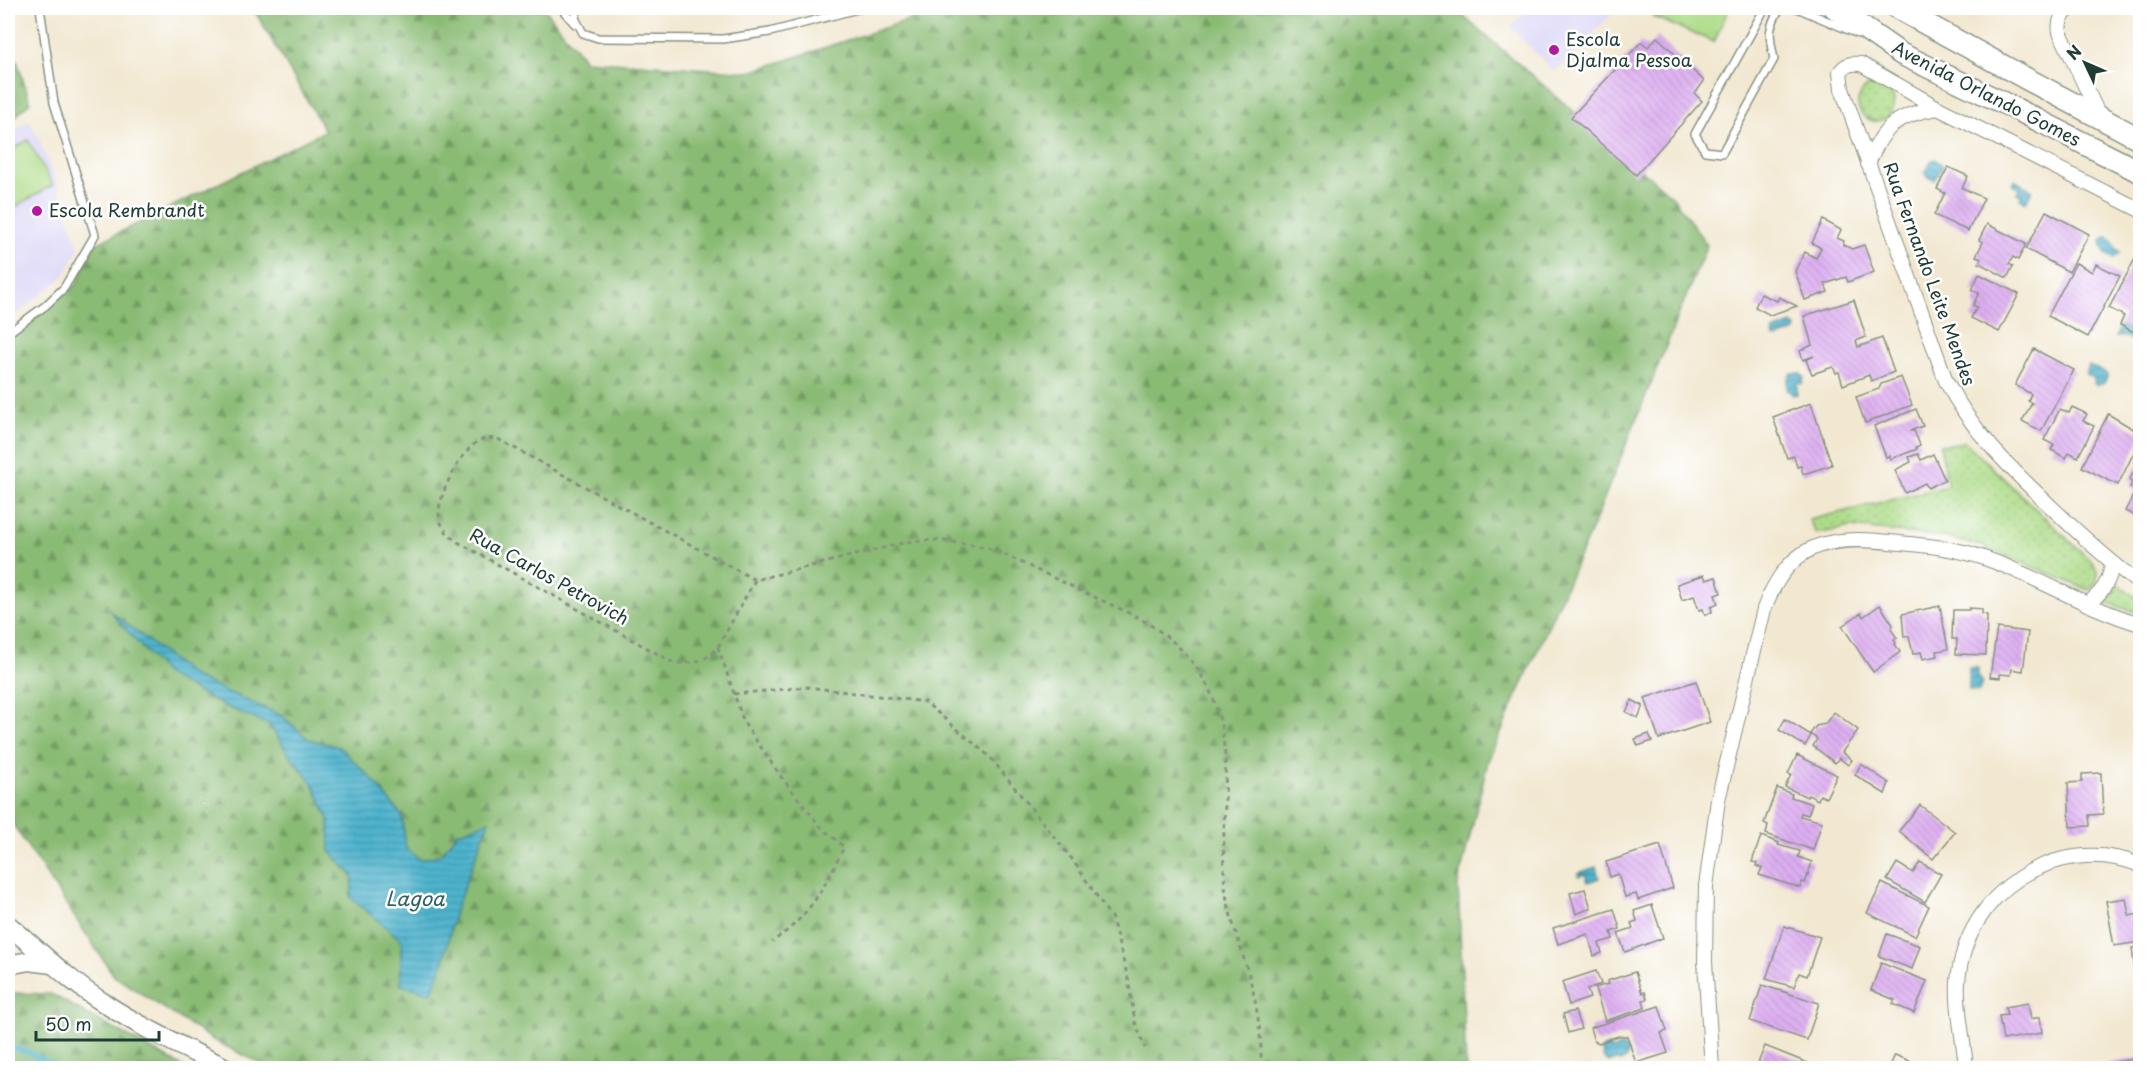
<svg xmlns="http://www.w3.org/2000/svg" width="2148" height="1076" font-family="'Playpen Sans',sans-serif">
	<defs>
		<pattern id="forest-firs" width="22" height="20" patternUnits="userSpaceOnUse" patternTransform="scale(1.5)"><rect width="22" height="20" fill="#8abb74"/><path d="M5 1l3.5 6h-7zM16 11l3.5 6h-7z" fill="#709960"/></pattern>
		<pattern id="park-dots" width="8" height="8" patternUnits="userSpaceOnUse" patternTransform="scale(1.5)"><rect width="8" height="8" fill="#addb87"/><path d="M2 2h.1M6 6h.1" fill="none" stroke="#94bd75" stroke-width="1.8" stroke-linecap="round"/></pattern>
		<pattern id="water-rules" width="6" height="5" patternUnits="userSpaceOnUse" patternTransform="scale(1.5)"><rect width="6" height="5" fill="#50b4ce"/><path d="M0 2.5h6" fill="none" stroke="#4294a8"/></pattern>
		<pattern id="building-back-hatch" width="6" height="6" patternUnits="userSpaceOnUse" patternTransform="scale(1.5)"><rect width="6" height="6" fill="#ddaff1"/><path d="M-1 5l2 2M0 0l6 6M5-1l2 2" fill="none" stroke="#bd97cf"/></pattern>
	</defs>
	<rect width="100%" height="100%" fill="#fff"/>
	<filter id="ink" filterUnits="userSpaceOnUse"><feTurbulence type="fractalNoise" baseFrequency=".0167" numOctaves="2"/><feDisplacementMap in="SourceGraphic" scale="12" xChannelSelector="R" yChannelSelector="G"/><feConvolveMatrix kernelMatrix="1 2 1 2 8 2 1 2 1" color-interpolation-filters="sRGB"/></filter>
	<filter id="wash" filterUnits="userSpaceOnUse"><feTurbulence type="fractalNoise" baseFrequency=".008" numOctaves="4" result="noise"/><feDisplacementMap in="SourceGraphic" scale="24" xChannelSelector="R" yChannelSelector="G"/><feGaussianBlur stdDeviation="1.35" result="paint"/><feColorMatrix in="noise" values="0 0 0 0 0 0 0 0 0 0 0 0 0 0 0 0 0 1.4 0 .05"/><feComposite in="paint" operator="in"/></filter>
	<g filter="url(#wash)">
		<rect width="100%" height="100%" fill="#f2e8d1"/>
		<!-- built -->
		<g fill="#dbd6f7">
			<polygon points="1530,8 1618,8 1555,72 1510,27"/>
			<polygon points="30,120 54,175 79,248 63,277 8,321 8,136"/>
		</g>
		<!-- green -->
		<g fill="#addb87" stroke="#668c5e" stroke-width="1.5">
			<polygon points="1658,8 1721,8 1728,11 1714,42 1653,17"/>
			<polygon points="28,140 53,185 8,211 8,152"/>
		</g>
		<!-- forest -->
		<g fill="url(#forest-firs)" stroke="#547c54" stroke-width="1.5" fill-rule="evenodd">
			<path d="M253,8H544L585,60L750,72L945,8H1434L1457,11L1673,197L1707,245L1593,526L1488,761L1458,884L1466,1068H270L213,1040L114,976L8,817V337L76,285L94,245L325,131ZM112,613L194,677L282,716L308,739L339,747L376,783L402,816L406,850L421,860L441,854L457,833L455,911L443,964L401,985V940L351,898L353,876L330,851L329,819L313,784L289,754L270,725L225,706L166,675Z"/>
			<polygon points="8,51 17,61 30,102 17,115 8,130"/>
			<polygon points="14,993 51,994 185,1068 8,1068 8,996"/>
		</g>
		<!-- park -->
		<g fill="url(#park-dots)" stroke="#668c5e" stroke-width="1.5">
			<circle cx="1876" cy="103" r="18"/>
			<polygon points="1965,442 2092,562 2097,571 2097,581 2089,590 1984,547 1944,537 1851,527 1816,534 1809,520 1948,486 1940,445"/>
			<polygon points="2117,583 2140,600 2140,614 2105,602 2113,594"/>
		</g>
		<!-- water -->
		<g fill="url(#water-rules)" stroke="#387881" stroke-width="1.5">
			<polygon points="1935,159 1943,166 1935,180 1928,177 1925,172 1931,161"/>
			<polygon points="2014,180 2032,190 2026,202 2020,199 2022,196 2017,193 2020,188 2012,184"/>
			<path d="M2107,237L2111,239L2116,249L2120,253L2114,258C2106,256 2102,248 2101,240Z"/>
			<polygon points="1791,324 1796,327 1795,331 1778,338 1773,337 1773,331"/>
			<polygon points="2120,326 2140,336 2136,342 2125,337 2116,337"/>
			<polygon points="2089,365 2108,375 2104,383 2096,385 2094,383 2094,378 2086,374"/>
			<polygon points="1791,373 1799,373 1804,377 1802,384 1797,383 1797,394 1793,395 1787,389 1788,378"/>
			<polygon points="109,610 194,677 282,716 308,739 339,747 376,783 402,816 406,849 421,860 441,854 457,833 489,821 455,911 443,964 431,993 401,985 401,940 351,898 353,876 330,851 329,819 313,784 289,754 270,725 225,706 166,675"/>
			<polygon points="1969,668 1978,668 1978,675 1982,682 1979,691 1969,690"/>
			<polygon points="1596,867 1599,878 1588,882 1585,874 1579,876 1578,873"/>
			<polygon points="1609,1046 1611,1050 1622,1047 1626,1049 1628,1054 1626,1059 1620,1062 1616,1060 1610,1062 1604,1059 1601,1049"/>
		</g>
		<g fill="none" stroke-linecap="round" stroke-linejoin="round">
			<!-- stream -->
			<polyline stroke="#50b4ce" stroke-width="5" points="8,1047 28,1052 61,1068"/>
		</g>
		<g id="blocks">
			<!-- building -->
			<g fill="url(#building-back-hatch)">
				<polygon points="1657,37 1704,81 1695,94 1702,101 1636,175 1571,117 1641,42 1648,47"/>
				<polygon points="1948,167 1968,176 1962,188 1984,198 1968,231 1934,215 1945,193 1937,189"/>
				<polygon points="2046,211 2089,234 2069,272 2026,249"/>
				<polygon points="1823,220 1841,230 1837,238 1844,241 1843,245 1852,249 1864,245 1874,272 1848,282 1846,277 1825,284 1828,292 1805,300 1795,271 1805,252 1816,258 1821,248 1812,243"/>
				<polygon points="1987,224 2026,244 2018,260 2013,257 2009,264 2013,266 2007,278 1979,263 1981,258 1976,256 1983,242 1979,240"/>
				<polygon points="2136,257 2140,259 2140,330 2138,329 2136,333 2120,325 2124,316 2109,308"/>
				<polygon points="2076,263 2092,272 2096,264 2120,276 2088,337 2048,316"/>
				<polygon points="1979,274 2019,294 1999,332 1971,318 1977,307 1973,305 1979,293 1972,290"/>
				<polygon points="1761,294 1777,301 1779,297 1797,306 1770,315 1755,307"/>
				<polygon points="1854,300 1866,337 1856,341 1858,347 1882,338 1894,372 1871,381 1869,375 1843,385 1839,372 1836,373 1833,367 1812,374 1806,360 1814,356 1803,360 1800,351 1812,345 1804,316"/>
				<polygon points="2034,349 2074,370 2041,431 2022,421 2032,403 2028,401 2031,394 2015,385"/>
				<polygon points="1901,377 1912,405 1865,423 1856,397 1879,389 1881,384"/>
				<polygon points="1811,403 1832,465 1803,474 1801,466 1797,467 1794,456 1787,458 1773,417"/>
				<polygon points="2072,407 2087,414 2083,421 2094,426 2078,457 2069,452 2066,458 2051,450 2054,445 2044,440 2060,409 2069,413"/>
				<polygon points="1916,409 1923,426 1910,431 1914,431 1920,445 1916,447 1917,449 1891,459 1890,456 1886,457 1874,426"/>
				<polygon points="2108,414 2140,433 2140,440 2118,485 2082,467"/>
				<polygon points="1918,454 1921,460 1933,454 1945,480 1928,488 1925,483 1905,493 1895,470 1911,462 1909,457"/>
				<polygon points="2137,466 2140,468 2140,519 2125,511 2136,490 2130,487 2132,482 2129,480"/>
				<polygon points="1704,575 1706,580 1716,577 1721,593 1715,595 1718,604 1711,607 1712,612 1705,615 1703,609 1699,610 1694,596 1682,600 1677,584"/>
				<polygon points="1880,605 1893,625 1891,629 1897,638 1894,640 1896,643 1895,644 1900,652 1873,672 1842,626 1861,613 1863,617"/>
				<polygon points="1940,606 1948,649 1937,651 1938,656 1923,659 1921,652 1913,654 1909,636 1904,637 1902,614"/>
				<polygon points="1969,608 1982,609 1982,614 1987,615 1986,655 1956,654 1957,639 1952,639 1953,610 1969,610"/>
				<polygon points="1997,628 2028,632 2023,671 2012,669 2011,675 2000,674 2000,678 1990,677"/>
				<polygon points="1696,681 1710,722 1659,739 1645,698"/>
				<polygon points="1632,700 1643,706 1638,718 1626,712"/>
				<polygon points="1834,712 1858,730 1842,752 1852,760 1848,765 1839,758 1835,763 1813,746 1817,739 1810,734 1816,726 1825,724"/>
				<polygon points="1785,719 1811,735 1805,746 1779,730"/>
				<polygon points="1649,734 1652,741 1638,746 1635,739"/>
				<polygon points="1797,755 1837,775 1826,798 1820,795 1818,800 1808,795 1807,797 1785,787 1791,775 1788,774"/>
				<polygon points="1861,764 1889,783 1885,794 1855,775"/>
				<polygon points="2101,773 2103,814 2089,815 2090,826 2070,827 2068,783 2082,782 2082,774"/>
				<polygon points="1777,788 1792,794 1791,797 1812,804 1808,815 1801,813 1800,816 1822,822 1813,850 1766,834 1768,825 1764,823"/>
				<polygon points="1920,805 1955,832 1933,859 1899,831"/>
				<polygon points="1761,836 1779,843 1778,845 1800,851 1798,857 1812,862 1805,883 1802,882 1800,888 1759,875 1762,868 1756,866 1757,863 1752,862"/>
				<polygon points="1660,845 1673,888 1638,900 1636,894 1625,897 1618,874 1610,877 1606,862"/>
				<polygon points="1920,862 1941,874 1925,902 1887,880 1897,863 1913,873"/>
				<polygon points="1882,883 1929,906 1915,936 1867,913"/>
				<polygon points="1585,889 1591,908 1576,914 1570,893"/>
				<polygon points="2126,898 2129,916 2140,914 2140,942 2114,946 2106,901"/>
				<polygon points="1652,905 1663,938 1625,952 1618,933 1633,928 1631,923 1637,921 1634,911"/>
				<polygon points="1614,909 1620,929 1611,932 1613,939 1599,943 1602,953 1594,956 1588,934 1558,944 1553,928"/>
				<polygon points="1784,926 1820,937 1807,976 1799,973 1794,987 1766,979"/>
				<polygon points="1887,934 1920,946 1912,969 1879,956"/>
				<polygon points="2140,947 2140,980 2136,980 2132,948"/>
				<polygon points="1881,963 1927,981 1914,1013 1893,1004 1895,1000 1871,990"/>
				<polygon points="1596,971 1601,984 1587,989 1590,998 1569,1005 1562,982"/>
				<polygon points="1635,972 1642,993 1645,992 1647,999 1643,1000 1645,1008 1605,1021 1595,988 1608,984 1607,981"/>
				<polygon points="1762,985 1819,1003 1807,1040 1750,1021"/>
				<polygon points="2028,1003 2031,1019 2040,1017 2042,1033 2003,1040 1999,1016 2007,1015 2005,1007"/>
				<polygon points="1659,1006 1667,1031 1661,1033 1668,1053 1636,1063 1627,1036 1618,1036 1599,1043 1594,1041 1590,1028"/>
				<polygon points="1575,1011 1581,1029 1568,1033 1563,1014"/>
				<polygon points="1765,1046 1810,1064 1808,1068 1756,1068"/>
				<polygon points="1895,1055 1927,1068 1889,1068"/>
				<polygon points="2140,1058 2140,1068 2108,1068 2108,1063"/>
			</g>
		</g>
	</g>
	<g filter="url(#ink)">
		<use href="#blocks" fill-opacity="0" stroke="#889282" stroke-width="1.5"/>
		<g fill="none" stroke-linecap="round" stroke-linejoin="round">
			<defs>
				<g id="lane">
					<polyline points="561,8 575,24"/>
					<polyline points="578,8 575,18 583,33 598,38 723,39 770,32 861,8"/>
					<path d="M1765,8L1695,134L1705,151L1722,153L1774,59C1769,36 1767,29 1780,8"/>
					<polyline points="1797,8 1858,34"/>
					<polyline points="8,333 45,306 64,288 95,235 54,103 40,8"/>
				</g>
				<g id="street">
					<path d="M2071,8C2062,14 2058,21 2060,32L2100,118"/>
					<path d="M1868,164C1883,126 1898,114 1938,108"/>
					<path d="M2140,210L1938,108L1861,64C1851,63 1846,64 1840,72L1842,89L1946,381C1972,431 2006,464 2046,502C2076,531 2106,559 2140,584"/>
					<path d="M2087,604C2102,593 2110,582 2112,563"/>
					<path d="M1712,1068L1705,962L1706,886L1718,800L1764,609C1788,544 1826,535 1890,542C1920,545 1952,547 1981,557C2036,575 2085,608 2140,624"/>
					<path d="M1966,1068C1964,1040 1956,1010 1958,982C1965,892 2056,832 2140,865"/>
				</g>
				<g id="secondary">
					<path d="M8,925C40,951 69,981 104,1003C142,1028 185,1048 226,1068"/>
					<polyline points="8,965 29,961 52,964"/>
				</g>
				<g id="primary">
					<polyline points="1835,8 1901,54 2012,107 2140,172"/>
					<polyline points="1897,8 2027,79 2140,139"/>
				</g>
			</defs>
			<!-- lane casing -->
			<use href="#lane" stroke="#889282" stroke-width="10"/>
			<!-- street casing -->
			<use href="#street" stroke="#889282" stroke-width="16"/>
			<!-- secondary casing -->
			<use href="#secondary" stroke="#889282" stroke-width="21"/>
			<!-- primary casing -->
			<use href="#primary" stroke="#889282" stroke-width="24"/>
			<!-- path -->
			<g stroke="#889282" stroke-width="3" stroke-dasharray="4.5 4.5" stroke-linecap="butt">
				<path d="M755,580L718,647C706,662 691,665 672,662L456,541C447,534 440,526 439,514C438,495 462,449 479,441C485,438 491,438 498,439L755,580L907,542L936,540L970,544L995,550C1026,565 1058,580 1090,595C1111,605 1135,614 1155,628C1201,659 1223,703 1225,759C1227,801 1221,843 1225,886C1229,919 1243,951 1251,983C1258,1011 1262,1040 1261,1068"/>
				<path d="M718,647L744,723L782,778L820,826L844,847C824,888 811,915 772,942"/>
				<polyline points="734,694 808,687 925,702 990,757 1072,859 1112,919 1128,978 1135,1022 1145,1048"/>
			</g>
			<!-- lane -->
			<use href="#lane" stroke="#fff" stroke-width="7"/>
			<!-- street -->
			<use href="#street" stroke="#fff" stroke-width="14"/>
			<!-- secondary -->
			<use href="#secondary" stroke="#fff" stroke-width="18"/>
			<!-- primary -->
			<use href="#primary" stroke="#fff" stroke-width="21"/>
		</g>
	</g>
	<!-- markers -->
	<g fill="#b5179e" stroke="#fff" stroke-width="2">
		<circle cx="1554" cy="50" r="6"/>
		<circle cx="37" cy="211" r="6"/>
	</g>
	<g text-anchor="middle" stroke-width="5" stroke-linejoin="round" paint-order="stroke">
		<!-- poi labels -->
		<g font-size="18" fill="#1f3d34" stroke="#fff" text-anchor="start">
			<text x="1566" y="46">Escola<tspan x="1566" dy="21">Djalma Pessoa</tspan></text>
			<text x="49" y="217">Escola Rembrandt</text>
		</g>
		<!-- street labels -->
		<g font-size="18" fill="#1f3d34" stroke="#fff">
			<text transform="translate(1986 94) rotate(27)" y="6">Avenida Orlando Gomes</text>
			<text transform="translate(1929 274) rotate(70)" y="6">Rua Fernando Leite Mendes</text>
			<text transform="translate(549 577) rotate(29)" y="6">Rua Carlos Petrovich</text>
		</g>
		<!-- water labels -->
		<g font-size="20" font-style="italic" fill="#2e6162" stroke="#fff">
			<text x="415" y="906">Lagoa</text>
		</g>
	</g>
	<!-- margin -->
	<rect width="2148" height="1076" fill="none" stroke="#fff" stroke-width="30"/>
	<!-- north arrow -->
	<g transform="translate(2085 63) rotate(314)" stroke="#ffffff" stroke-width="4.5" paint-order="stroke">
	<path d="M0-4.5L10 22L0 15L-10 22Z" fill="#1f3d34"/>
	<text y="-9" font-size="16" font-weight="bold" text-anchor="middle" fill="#1f3d34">N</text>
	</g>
	<!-- scale -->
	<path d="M36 1031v9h123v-9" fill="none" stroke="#1f3d34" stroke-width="3"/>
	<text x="45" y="1031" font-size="18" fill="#1f3d34" stroke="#ffffff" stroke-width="4.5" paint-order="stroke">50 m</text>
</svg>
